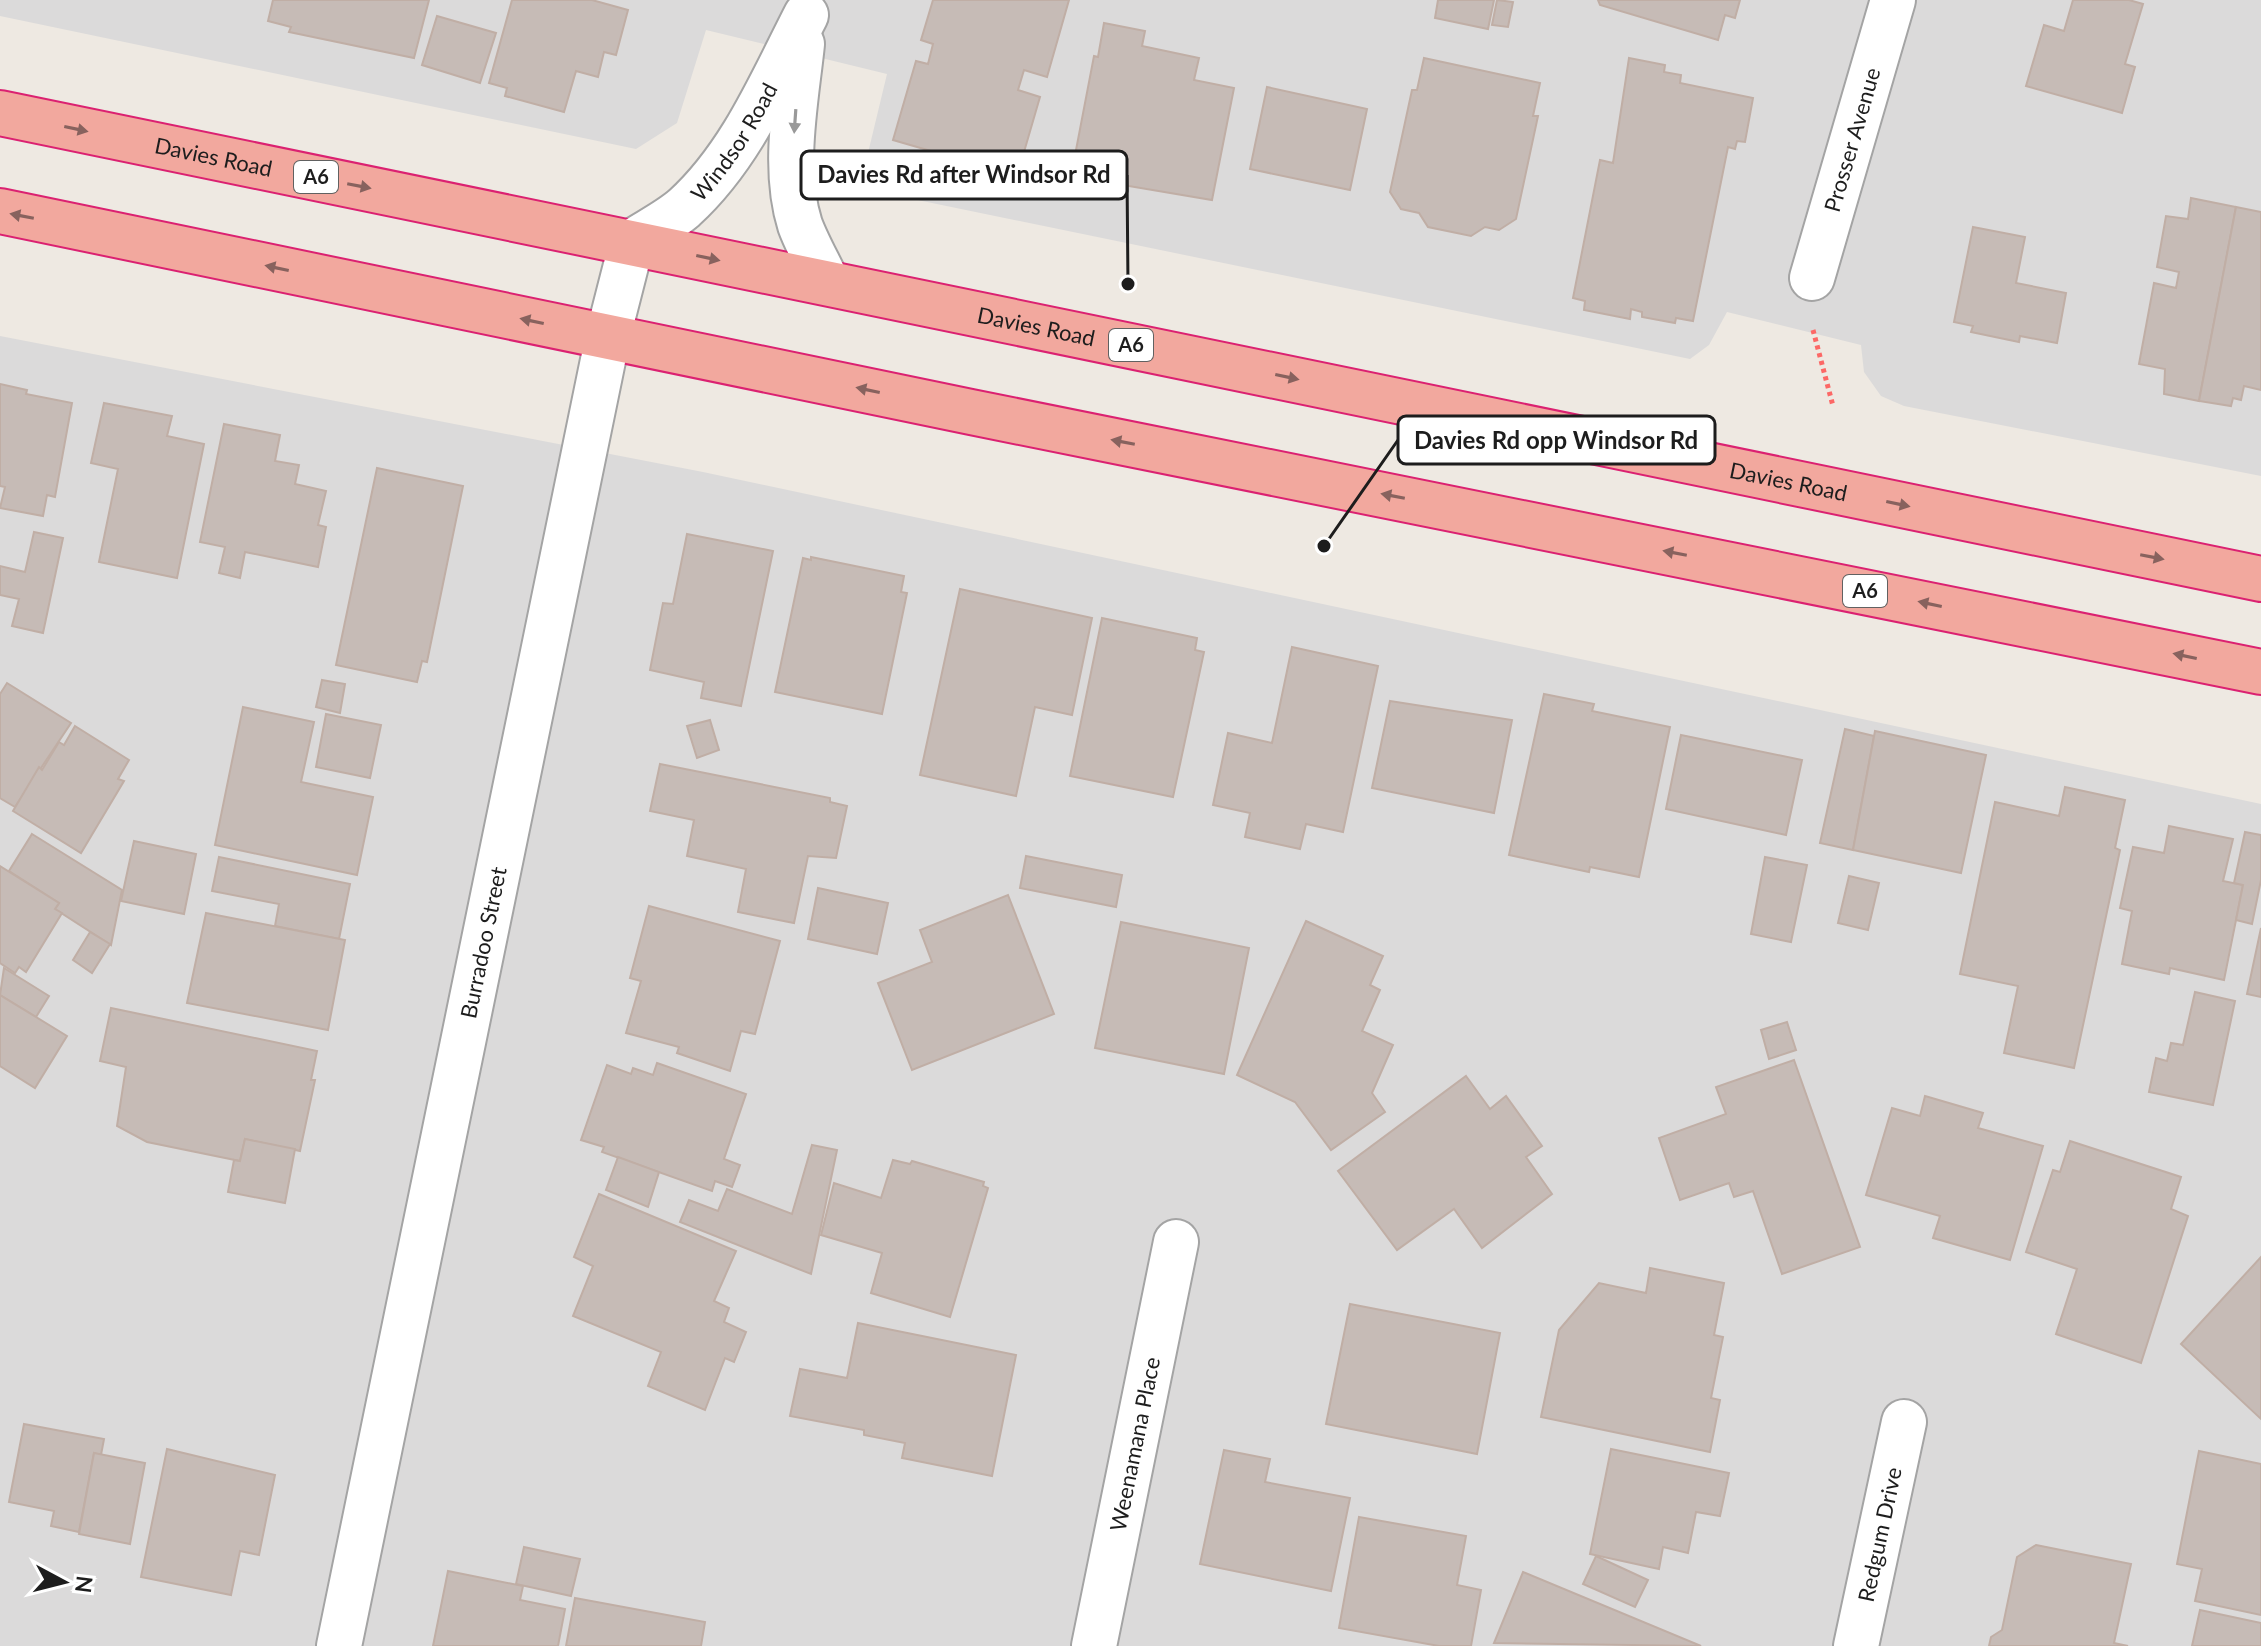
<svg xmlns="http://www.w3.org/2000/svg" width="2261" height="1646" font-family="Lato,sans-serif">
	<rect width="100%" height="100%" fill="#eee9e2"/>
	<!-- residential -->
	<g fill="#dbdada">
		<polygon points="0,0 2261,0 2261,476 1904,406 1881,396 1864,372 1861,345 1727,312 1709,345 1690,359 898,196 872,173 868,153 887,74 706,30 677,123 636,149 0,16"/>
		<polygon points="0,336 703,472 2261,804 2261,1646 0,1646"/>
	</g>
	<!-- building -->
	<g fill="#c6bbb6" stroke="#c0aea5" stroke-width="2">
		<polygon points="273,0 429,0 414,58 289,32 291,27 268,21"/>
		<polygon points="512,0 592,0 628,10 616,55 604,52 598,77 576,71 564,112 505,96 507,88 489,83"/>
		<polygon points="933,0 1069,0 1047,77 1024,70 1018,90 1040,97 1017,176 893,140 916,61 928,64 933,44 921,40"/>
		<polygon points="1438,0 1494,0 1488,29 1435,18"/>
		<polygon points="1497,0 1513,2 1508,27 1492,25"/>
		<polygon points="1598,0 1740,0 1735,18 1725,15 1718,40 1600,5"/>
		<polygon points="2073,0 2129,0 2143,4 2125,64 2135,67 2122,113 2026,86 2044,25 2064,31"/>
		<polygon points="437,16 496,33 480,83 422,65"/>
		<polygon points="1104,23 1145,31 1142,46 1199,58 1194,80 1234,88 1212,200 1099,181 1100,177 1072,171 1094,56 1098,57"/>
		<polygon points="1424,58 1540,83 1533,116 1538,116 1516,219 1499,230 1485,227 1471,236 1428,227 1419,213 1401,209 1390,192 1412,90 1417,90"/>
		<polygon points="1629,58 1665,65 1664,72 1681,75 1680,83 1753,98 1745,142 1737,141 1735,149 1728,147 1693,321 1676,318 1675,323 1642,317 1642,312 1631,309 1630,319 1584,310 1585,301 1573,298 1600,160 1613,163"/>
		<polygon points="1267,87 1367,109 1350,190 1250,169"/>
		<polygon points="2191,198 2236,207 2199,401 2164,394 2165,369 2139,364 2154,283 2176,288 2179,272 2157,267 2166,216 2188,219"/>
		<polygon points="2236,207 2261,212 2261,390 2244,386 2241,400 2233,398 2231,406 2199,401"/>
		<polygon points="1973,227 2025,237 2016,283 2066,293 2057,343 2020,336 2019,342 1971,332 1973,326 1954,322"/>
		<polygon points="0,384 27,390 26,394 72,403 55,497 47,495 43,516 0,508 5,487 0,486"/>
		<polygon points="104,403 172,416 167,436 204,444 177,578 99,562 118,469 91,463"/>
		<polygon points="224,424 280,435 275,461 299,465 295,484 326,491 318,525 326,527 318,567 245,552 240,578 219,573 225,547 200,542"/>
		<polygon points="377,468 463,486 427,662 422,661 417,682 336,665"/>
		<polygon points="34,532 63,538 43,633 12,626 19,599 0,595 0,566 25,572"/>
		<polygon points="687,534 773,551 741,706 701,698 704,682 650,670 663,603 673,604"/>
		<polygon points="811,557 904,576 901,592 907,593 882,714 775,692 803,558 811,560"/>
		<polygon points="960,589 1092,618 1072,715 1035,707 1016,796 920,775"/>
		<polygon points="1102,618 1197,638 1195,650 1204,652 1173,797 1070,776"/>
		<polygon points="1292,647 1378,666 1343,832 1306,824 1300,849 1245,837 1250,813 1213,805 1228,733 1272,743"/>
		<polygon points="322,680 345,684 340,713 316,707"/>
		<polygon points="7,683 71,723 15,807 0,798 0,694"/>
		<polygon points="1544,694 1594,704 1592,711 1670,727 1639,877 1590,867 1589,872 1509,855"/>
		<polygon points="1390,701 1512,720 1494,813 1372,788"/>
		<polygon points="243,707 314,722 301,782 373,797 357,875 215,845"/>
		<polygon points="326,714 381,725 370,778 316,767"/>
		<polygon points="710,720 719,750 697,758 687,726"/>
		<polygon points="75,726 129,760 118,779 124,781 81,853 13,811 39,767 42,770 59,742 64,745"/>
		<polygon points="1845,729 1874,736 1853,850 1820,843"/>
		<polygon points="1875,731 1986,755 1961,873 1853,850"/>
		<polygon points="1681,735 1802,760 1786,835 1666,809"/>
		<polygon points="660,764 830,798 830,802 847,806 836,858 808,856 794,923 738,912 746,869 687,856 694,820 650,811"/>
		<polygon points="2065,787 2125,800 2115,848 2120,850 2074,1068 2004,1053 2018,986 1960,974 1995,802 2059,816"/>
		<polygon points="2169,826 2233,839 2223,881 2243,885 2224,980 2170,968 2169,974 2122,964 2132,911 2120,908 2133,847 2164,853"/>
		<polygon points="2245,832 2261,835 2261,880 2252,924 2236,920 2243,885 2234,883"/>
		<polygon points="32,834 122,890 111,945 55,909 59,903 9,871"/>
		<polygon points="134,841 196,854 184,914 121,901"/>
		<polygon points="1026,856 1122,875 1116,907 1020,888"/>
		<polygon points="219,857 350,884 339,939 275,926 279,904 212,891"/>
		<polygon points="1765,857 1807,865 1791,942 1751,934"/>
		<polygon points="0,866 59,903 55,909 62,913 26,972 19,967 15,973 0,963"/>
		<polygon points="1849,876 1879,883 1868,930 1838,923"/>
		<polygon points="818,888 888,903 877,954 808,939"/>
		<polygon points="1008,895 1054,1014 912,1070 878,983 932,962 920,930"/>
		<polygon points="649,906 780,941 755,1034 741,1031 730,1071 677,1053 679,1047 626,1033 641,981 630,978"/>
		<polygon points="206,913 345,940 328,1030 187,1003"/>
		<polygon points="1306,921 1383,956 1370,985 1380,990 1362,1031 1393,1045 1372,1093 1385,1112 1331,1150 1295,1102 1237,1075"/>
		<polygon points="1121,922 1249,948 1224,1074 1095,1048"/>
		<polygon points="2261,928 2261,997 2247,994"/>
		<polygon points="90,932 110,944 92,973 73,960"/>
		<polygon points="4,968 49,996 36,1017 0,995"/>
		<polygon points="2195,992 2235,1001 2213,1105 2149,1092 2156,1058 2167,1061 2171,1043 2183,1045"/>
		<polygon points="0,995 67,1036 35,1088 0,1066"/>
		<polygon points="111,1008 317,1051 311,1080 315,1080 300,1151 245,1139 240,1161 147,1142 117,1126 126,1067 100,1061"/>
		<polygon points="1787,1022 1796,1050 1769,1059 1761,1030"/>
		<polygon points="1794,1060 1860,1247 1782,1274 1753,1191 1734,1197 1729,1183 1680,1200 1659,1138 1726,1114 1716,1087"/>
		<polygon points="657,1063 746,1094 724,1159 740,1165 732,1187 715,1181 712,1191 602,1152 604,1147 581,1140 607,1065 631,1074 633,1068 653,1075"/>
		<polygon points="1466,1076 1490,1109 1506,1096 1542,1146 1526,1157 1552,1194 1482,1248 1454,1209 1397,1250 1338,1171"/>
		<polygon points="1925,1096 1983,1113 1978,1128 2043,1146 2010,1260 1933,1238 1940,1216 1866,1195 1892,1108 1920,1116"/>
		<polygon points="245,1139 295,1149 285,1203 228,1192 234,1160 240,1161"/>
		<polygon points="2070,1141 2181,1177 2171,1209 2188,1216 2141,1363 2056,1334 2077,1269 2026,1252 2053,1170 2060,1172"/>
		<polygon points="812,1145 837,1150 811,1274 680,1222 689,1200 718,1211 727,1189 792,1214"/>
		<polygon points="618,1157 659,1172 648,1207 606,1190"/>
		<polygon points="893,1160 910,1164 912,1161 984,1182 983,1186 988,1188 950,1317 871,1293 882,1253 821,1235 834,1183 881,1198"/>
		<polygon points="599,1194 736,1251 714,1301 729,1308 724,1322 746,1332 734,1362 725,1358 705,1410 648,1386 661,1352 573,1316 593,1266 574,1257"/>
		<polygon points="2261,1257 2261,1419 2181,1344"/>
		<polygon points="1650,1268 1724,1283 1714,1335 1723,1337 1711,1398 1720,1400 1710,1452 1541,1417 1559,1330 1599,1283 1646,1293"/>
		<polygon points="1350,1304 1500,1333 1477,1454 1326,1424"/>
		<polygon points="858,1323 1016,1355 992,1476 902,1458 905,1443 864,1435 864,1430 790,1416 800,1369 847,1378"/>
		<polygon points="24,1424 104,1439 101,1455 94,1453 79,1532 51,1526 54,1511 9,1502"/>
		<polygon points="167,1449 275,1475 259,1555 240,1551 231,1595 141,1577"/>
		<polygon points="1611,1449 1729,1473 1720,1516 1696,1512 1688,1553 1663,1547 1659,1569 1590,1554"/>
		<polygon points="1224,1450 1270,1459 1265,1482 1350,1498 1331,1591 1200,1564"/>
		<polygon points="2199,1451 2261,1464 2261,1615 2195,1601 2202,1569 2177,1564"/>
		<polygon points="94,1453 145,1463 130,1544 79,1534"/>
		<polygon points="1359,1517 1466,1536 1457,1585 1481,1590 1471,1646 1439,1646 1339,1628"/>
		<polygon points="2036,1545 2131,1564 2114,1643 2128,1646 1989,1646 1991,1637 2002,1630 2017,1557"/>
		<polygon points="524,1547 580,1559 571,1596 516,1584"/>
		<polygon points="1596,1556 1648,1580 1635,1607 1583,1584"/>
		<polygon points="448,1571 523,1586 520,1600 565,1609 558,1646 433,1646"/>
		<polygon points="1523,1572 1701,1646 1494,1643"/>
		<polygon points="575,1598 705,1622 701,1646 566,1646"/>
		<polygon points="2200,1610 2261,1623 2261,1646 2192,1646"/>
	</g>
	<g fill="none" stroke-linecap="round" stroke-linejoin="round">
		<defs>
			<g id="minor">
				<path d="M802,44C796,102 782,168 800,225C807,244 818,263 827,282"/>
				<path id="s1" d="M1812,278L1893,0"/>
				<path id="s2" d="M339,1646L608,336L632,242C649,231 669,221 684,208C741,156 771,83 806,15"/>
				<path id="s3" d="M1094,1646L1176,1242"/>
				<path id="s4" d="M1856,1646L1904,1422"/>
			</g>
			<g id="trunk">
				<path id="s5" d="M0,113L2261,579"/>
				<polyline points="0,211 971,412 2261,672"/>
			</g>
		</defs>
		<!-- minor casing -->
		<use href="#minor" stroke="#a4a4a4" stroke-width="48"/>
		<!-- trunk casing -->
		<use href="#trunk" stroke="#db2171" stroke-width="48"/>
		<!-- path -->
		<polyline stroke="#fc6866" stroke-width="5" stroke-dasharray="4 4" stroke-linecap="butt" points="1813,330 1833,406"/>
		<!-- minor -->
		<use href="#minor" stroke="#fff" stroke-width="44"/>
		<!-- trunk -->
		<use href="#trunk" stroke="#f2a89e" stroke-width="44"/>
	</g>
	<!-- one-way arrows -->
	<defs><path id="oneway-solid" d="M-6-.8H1V-3.2L6.5 0L1 3.2V.8H-6Z" transform="scale(2)"/></defs>
	<use fill="#999" href="#oneway-solid" transform="translate(795 121) rotate(94)"/>
	<g fill="#88625e">
		<use href="#oneway-solid" transform="translate(76 129) rotate(12)"/>
		<use href="#oneway-solid" transform="translate(359 186) rotate(11)"/>
		<use href="#oneway-solid" transform="translate(22 216) rotate(-169)"/>
		<use href="#oneway-solid" transform="translate(708 258) rotate(12)"/>
		<use href="#oneway-solid" transform="translate(277 268) rotate(-168)"/>
		<use href="#oneway-solid" transform="translate(532 321) rotate(-168)"/>
		<use href="#oneway-solid" transform="translate(1287 377) rotate(12)"/>
		<use href="#oneway-solid" transform="translate(868 390) rotate(-168)"/>
		<use href="#oneway-solid" transform="translate(1123 442) rotate(-169)"/>
		<use href="#oneway-solid" transform="translate(1393 496) rotate(-169)"/>
		<use href="#oneway-solid" transform="translate(1898 504) rotate(12)"/>
		<use href="#oneway-solid" transform="translate(1675 553) rotate(-169)"/>
		<use href="#oneway-solid" transform="translate(2152 557) rotate(11)"/>
		<use href="#oneway-solid" transform="translate(1930 604) rotate(-168)"/>
		<use href="#oneway-solid" transform="translate(2185 656) rotate(-168)"/>
	</g>
	<g text-anchor="middle" stroke-width="7" stroke-linejoin="round" paint-order="stroke">
		<!-- shield labels -->
		<g fill="#fff" stroke="#616161" stroke-width="2">
			<rect x="294" y="161" width="44" height="32" rx="6"/>
			<rect x="1109" y="329" width="44" height="32" rx="6"/>
			<rect x="1843" y="575" width="44" height="32" rx="6"/>
		</g>
		<g font-size="20" font-weight="bold" fill="#1d1d1d">
			<text x="316" y="184">A6</text>
			<text x="1131" y="352">A6</text>
			<text x="1865" y="598">A6</text>
		</g>
		<!-- street labels -->
		<g font-size="22" fill="#1d1d1d" stroke="#fff">
			<text dy="8" stroke="none"><textPath href="#s2" startOffset="1580">Windsor Road</textPath></text>
			<text dy="8" stroke="none"><textPath href="#s1" startOffset="144">Prosser Avenue</textPath></text>
			<text dy="8" stroke="none"><textPath href="#s5" startOffset="218">Davies Road</textPath></text>
			<text dy="8" stroke="none"><textPath href="#s5" startOffset="1058">Davies Road</textPath></text>
			<text dy="8" stroke="none"><textPath href="#s5" startOffset="1826">Davies Road</textPath></text>
			<text dy="8" stroke="none"><textPath href="#s2" startOffset="718">Burradoo Street</textPath></text>
			<text dy="8" stroke="none"><textPath href="#s3" startOffset="206">Weenamana Place</textPath></text>
			<text dy="8" stroke="none"><textPath href="#s4" startOffset="114">Redgum Drive</textPath></text>
		</g>
	</g>
	<!-- callouts -->
	<path fill="none" stroke="#1d1d1d" stroke-width="3" d="M1128 284L1127 175M1324 546L1398 440"/>
	<g fill="#1d1d1d" stroke="#fff" stroke-width="3">
		<circle cx="1128" cy="284" r="8"/>
		<circle cx="1324" cy="546" r="8"/>
	</g>
	<g fill="#fff" stroke="#1d1d1d" stroke-width="3">
		<rect x="801" y="151" width="326" height="48" rx="8"/>
		<rect x="1398" y="416" width="317" height="48" rx="8"/>
	</g>
	<g font-size="24" text-anchor="middle" font-weight="bold" fill="#1d1d1d">
		<text x="964" y="183">Davies Rd after Windsor Rd</text>
		<text x="1556" y="449">Davies Rd opp Windsor Rd</text>
	</g>
	<!-- north arrow -->
	<g transform="translate(64 1582) rotate(97)" stroke="#ffffff" stroke-width="6" paint-order="stroke">
	<path d="M0-6L14 30L0 20L-14 30Z" fill="#1d1d1d"/>
	<text y="-12" font-size="22" font-weight="bold" text-anchor="middle" fill="#1d1d1d">N</text>
	</g>
</svg>
